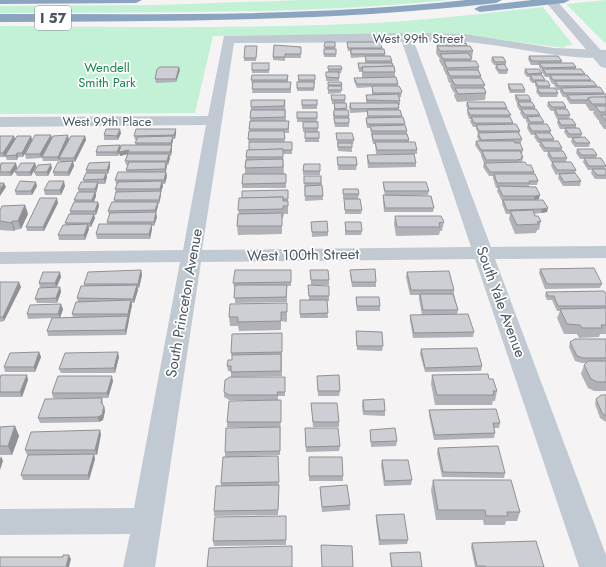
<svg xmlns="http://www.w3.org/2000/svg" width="606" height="567" font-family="Jost,sans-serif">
	<rect width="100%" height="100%" fill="#f5f3f3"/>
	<!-- green -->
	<g fill="#c3f1d5">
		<path d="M301,0H449C300,15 150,12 0,13V6L159,5Z"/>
		<polygon points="606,0 606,44 566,4"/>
		<path d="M543,7L573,45L564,46L565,48L456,34L213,36L195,113L0,114V26C125,27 250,29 374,23C431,20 487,13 543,7Z"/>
	</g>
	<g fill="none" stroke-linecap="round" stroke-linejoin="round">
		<!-- minor -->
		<path fill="#c1cad2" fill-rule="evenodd" d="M406,33L464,34L554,48L606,50V58C558,59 513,46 466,42C449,40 431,42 414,42L491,247L606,246V258L495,259L606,555V567H579L475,259L201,262L155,567H123L130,534L0,535V509L134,508L180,262L0,264V252L183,250L206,125L0,127V117L208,116L224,36ZM402,42L471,247L202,250L234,43Z"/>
		<!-- tertiary -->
		<polygon fill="#c1cad2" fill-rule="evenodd" points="544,0 556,0 606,56 606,68 601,67"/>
		<!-- motorway -->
		<g fill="#8ba5c1" fill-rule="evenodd">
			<polygon points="0,0 142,0 136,3 0,4"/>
			<path d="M466,0H502L496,3C331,22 166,21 0,22V14C155,14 311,17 466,0Z"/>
			<polygon points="532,0 570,0 564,3 480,12 474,9 480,6"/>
		</g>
	</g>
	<!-- wall -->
	<g fill="#b0b2b7">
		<polygon points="325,42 335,42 336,57 324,57"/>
		<polygon points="347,42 382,48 382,49 385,54 385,56 392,61 393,66 395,72 395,77 398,84 398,86 402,91 401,97 399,97 400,101 400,105 398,105 399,110 402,116 402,117 405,124 405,125 407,131 407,134 409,140 409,142 417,150 417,154 376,154 375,144 373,144 370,128 367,128 366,122 366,118 367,118 367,112 350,113 349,107 350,103 366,103 366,95 372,95 372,87 357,88 354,81 354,78 362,78 362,72 359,72 358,66 358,63 365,63 365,57 351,58 350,51 348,51 347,46"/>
		<polygon points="437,43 467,46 473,51 472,58 471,58 471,61 479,67 479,71 481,76 481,78 485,85 484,88 486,93 485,100 457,102 454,96 455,92 454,93 450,86 451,83 449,83 447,77 447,75 446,75 443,68 443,66 442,66 439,60 440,58 439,58 436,53"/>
		<polygon points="301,47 301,58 285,58 285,61 273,60 273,57"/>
		<polygon points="257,49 256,61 244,61 244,58"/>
		<polygon points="529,56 562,61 561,63 576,67 576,69 585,74 585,75 591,80 591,81 597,86 597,87 604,93 604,94 606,94 606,129 604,129 599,122 599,120 598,120 593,113 594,111 590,111 586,105 586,104 570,104 566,98 566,97 563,97 560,92 560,90 557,90 554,85 554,84 552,84 549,78 549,77 545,77 542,72 542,71 539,67 539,65 531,65 528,59"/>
		<polygon points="492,57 506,62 506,65 504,65 508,70 507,74 499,74 495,68 496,65 494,65 491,61"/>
		<polygon points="328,66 342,69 341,73 339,73 339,81 326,81 326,72 328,72"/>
		<polygon points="269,67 269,73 252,73 252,70"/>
		<polygon points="525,69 542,73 542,75 545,80 545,81 550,86 550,88 558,93 557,97 540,97 536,92 537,89 535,85 535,83 532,83 529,79 530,77 527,77 524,73"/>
		<polygon points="180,70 176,82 156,83 155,79"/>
		<polygon points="288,75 288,82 291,82 291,93 252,93 253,84 252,84 251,80"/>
		<polygon points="298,75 315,75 315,84 314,84 314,91 297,91 297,82 298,82"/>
		<polygon points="328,82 342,85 341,93 328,94"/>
		<polygon points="508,84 525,90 525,93 510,93 508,88"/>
		<polygon points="331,95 345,100 345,103 349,116 349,127 335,127 333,114 334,110 334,104 332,104"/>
		<polygon points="515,95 531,100 531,102 535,107 535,109 540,115 539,116 544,122 543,124 551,131 550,133 554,139 554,141 562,148 562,151 567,158 566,162 576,170 575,173 581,181 580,186 563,186 558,178 559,174 556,175 551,166 552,162 565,162 551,162 547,155 548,152 544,152 539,145 540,143 538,143 534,137 535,135 531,135 527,128 528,124 526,121 526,119 524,119 520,113 521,111 520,111 517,106 517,103 515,99"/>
		<polygon points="285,100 286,121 289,121 289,133 284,133 285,142 292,142 292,154 283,154 284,174 286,174 286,188 242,188 242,184 245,174 245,168 246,157 249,150 249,143 248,139 249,129 250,121 251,107"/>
		<rect x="302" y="100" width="15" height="9"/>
		<polygon points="467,102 507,108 507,109 511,115 510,117 513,123 513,124 520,131 519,134 522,139 521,143 515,143 523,150 522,154 521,154 523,157 522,162 527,165 534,172 534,174 538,181 537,185 529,185 529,187 539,199 535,200 547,212 534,214 535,216 541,221 539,230 537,230 536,233 515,234 509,219 510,214 506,214 502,204 502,201 497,191 498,188 496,188 493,178 493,176 489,176 483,167 484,163 481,156 481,154 475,145 476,141 479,141 477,137 478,133 476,129 476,127 473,127 470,121 471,119 469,119 467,113 468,109 466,106"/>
		<polygon points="548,102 566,107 566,109 570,115 569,119 557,119 554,113 554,111 551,111 547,106"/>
		<polygon points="297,112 317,118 317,122 318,122 318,132 303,132 303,122 297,122"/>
		<polygon points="558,119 576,125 576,128 582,134 581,137 590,143 589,147 575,147 571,142 572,138 568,138 564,132 565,129 560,129 557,123"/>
		<polygon points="176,129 176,133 175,139 173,139 172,145 172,149 171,156 170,156 170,158 168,165 167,165 166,172 167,176 165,184 163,184 163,186 161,192 161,195 159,204 158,204 158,206 156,213 157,217 154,226 152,226 152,229 150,239 97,239 96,234 107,224 107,222 109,215 108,211 114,202 114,200 116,193 115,189 117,184 116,184 115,180 127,172 126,170 128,165 126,165 125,161 127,154 120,156 119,152 118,156 96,156 96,152 120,145 120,148 136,145 135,143 137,140 135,140 134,136"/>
		<rect x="305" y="132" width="14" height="10"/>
		<polygon points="121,133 118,140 104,140 104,135"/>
		<polygon points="336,133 354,140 353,144 352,144 352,152 338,151"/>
		<polygon points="51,135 52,138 69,139 85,136 86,140 75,162 73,162 74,166 69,176 54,176 53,172 60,162 60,159 59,161 43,161 42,157 41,158 26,159 25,154"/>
		<polygon points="0,136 14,136 15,140 31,136 32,140 23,157 18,157 17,160 7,160 5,156 12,144 4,157 0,157"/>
		<polygon points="577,149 597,155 596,158 606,166 605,169 606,169 606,179 595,179 591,173 592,170 588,170 583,162 584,159 580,159 576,153"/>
		<polygon points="367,155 416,163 416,167 368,168 367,159"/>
		<polygon points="337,157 357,165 356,170 338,170"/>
		<polygon points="110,162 110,167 108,174 107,174 107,177 105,184 98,184 98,186 96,193 96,196 94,202 98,202 99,206 96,215 94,215 95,218 91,227 89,227 89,229 85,240 59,240 58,235 66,225 65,223 70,214 70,211 75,202 74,200 79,192 78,189 84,182 83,180 86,173 86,170"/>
		<polygon points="16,163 17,168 11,176 0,176 0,164"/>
		<polygon points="35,163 36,167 31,176 17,176 15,172"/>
		<polygon points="320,164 320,175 303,175 303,171"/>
		<polygon points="52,168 48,176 36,176 34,172"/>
		<polygon points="304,176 321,176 323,200 305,201"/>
		<polygon points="383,182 429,191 428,195 397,196 434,208 433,212 384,212 383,200 383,195 385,195 383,186"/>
		<polygon points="37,186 32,195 16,195 15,191"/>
		<polygon points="65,186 61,195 45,195 44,190"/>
		<polygon points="343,189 359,194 358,199 343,199"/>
		<polygon points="288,190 288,214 284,214 283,218 282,218 282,234 238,235 237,226 239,214 238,210 242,198"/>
		<polygon points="344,199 362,210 361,214 345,214"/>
		<polygon points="58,203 44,231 27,231 26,227"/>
		<polygon points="25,205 28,214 21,229 15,230 14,231 0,230 0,210"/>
		<polygon points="395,216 444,222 442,231 440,231 439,235 396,236 394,224"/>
		<polygon points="311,222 328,232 328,236 312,237"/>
		<polygon points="345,222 362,231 361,235 345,235"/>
		<polygon points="540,269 602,284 600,288 545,289 539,273"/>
		<polygon points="141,270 142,275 139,288 138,288 138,290 134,303 132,303 132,305 129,318 129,320 126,335 48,336 47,331 52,318 28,319 27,314 63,309 60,318 73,317 72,314 78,302 77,298 85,286 84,284"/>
		<polygon points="291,270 291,286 287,286 287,302 235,303 235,287 234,287 233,283"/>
		<polygon points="310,270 329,280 329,285 311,285"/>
		<polygon points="350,270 376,282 376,287 352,287 350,274"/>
		<polygon points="407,272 454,290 454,294 458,310 457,314 474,332 473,337 413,338 410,320 410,315 422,315 419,299 419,295 410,295 406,277"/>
		<polygon points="61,277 57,287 60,287 61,292 57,303 37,303 35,299 40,288 39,283"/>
		<polygon points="0,282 21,287 4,321 0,322"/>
		<polygon points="308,285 329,296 329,301 327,301 328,318 300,318 300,300 309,300"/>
		<polygon points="546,292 606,294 606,334 600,334 599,337 579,338 577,334 564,334 557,318 560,311 557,311 552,300 547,300 545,296"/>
		<polygon points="356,297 380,306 380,311 357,311 356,302"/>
		<polygon points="287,303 287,322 281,321 281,330 239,331 238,326 230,326 229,317"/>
		<polygon points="356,331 383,346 382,351 357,350 356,336"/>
		<polygon points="282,333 282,376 231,377 231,371 228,371 227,366 232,360 232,357 231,353"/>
		<polygon points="606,339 606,391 594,391 588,388 581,374 584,365 586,363 582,363 575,361 569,347 570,342"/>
		<polygon points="421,349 482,366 481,371 425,372 420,354"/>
		<polygon points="39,352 41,357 35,372 5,372 4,367"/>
		<polygon points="119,357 115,373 61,373 59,369"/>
		<polygon points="27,375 28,380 22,397 0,397 0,378"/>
		<polygon points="432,375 489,379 497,391 495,401 493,401 492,405 435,405 431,384"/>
		<polygon points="317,376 340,391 339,396 318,396"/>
		<polygon points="285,377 285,396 278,396 278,400 229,400 224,397 224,392"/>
		<polygon points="113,381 108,398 53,398 52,393"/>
		<polygon points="606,395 606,422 600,418 595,404 596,399"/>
		<polygon points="102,398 103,403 103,405 104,406 105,411 103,420 99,422 40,423 38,418"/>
		<polygon points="281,400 280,455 225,457 225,452 255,427 227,427 227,422"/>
		<polygon points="363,400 385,411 385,416 363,415 362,405"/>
		<polygon points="311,403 339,422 339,427 313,427"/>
		<polygon points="429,410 500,423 499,428 494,428 495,433 494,438 434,440 429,415"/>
		<polygon points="15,426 19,436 12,455 0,455 0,427"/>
		<polygon points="370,430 397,441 396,446 371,447 370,434"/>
		<polygon points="305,433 340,446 339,451 306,452"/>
		<polygon points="101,434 97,455 94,455 95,459 89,480 23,480 21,475 28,455 27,455 25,450"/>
		<polygon points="438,448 505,473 504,478 442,477 437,453"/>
		<polygon points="278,456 279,490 278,515 214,516 214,511 221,486 221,483"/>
		<polygon points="309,457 343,476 343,481 309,481"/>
		<polygon points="382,460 412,480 411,485 384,486 381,465"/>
		<polygon points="433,480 520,512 517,521 506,521 505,525 484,525 483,520 436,520 431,490"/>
		<polygon points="320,487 350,505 350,510 322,512 320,491"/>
		<polygon points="376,515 408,540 407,544 379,545 376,520"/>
		<polygon points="286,516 286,545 214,546 213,541"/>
		<polygon points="472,543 544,567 475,567 471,547"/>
		<polygon points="390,553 422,567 391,567 390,558"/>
	</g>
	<!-- shaded-wall -->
	<g fill="#909195">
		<polygon points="179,67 180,70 176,82 176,79"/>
		<polygon points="120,129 121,133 118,140 117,136"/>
		<polygon points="176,129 176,133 175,139 174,135"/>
		<polygon points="51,135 52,139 41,158 40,154"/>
		<polygon points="68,135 69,140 59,161 58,157"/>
		<polygon points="14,136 15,140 4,157 3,153"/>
		<polygon points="31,136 32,140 23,157 22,153"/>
		<polygon points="85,136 86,140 75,162 74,158"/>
		<polygon points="173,136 173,141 171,147 171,143"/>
		<polygon points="120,145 121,150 129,150 128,152 128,154 120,156 119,152 118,156 117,152"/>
		<polygon points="172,145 172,149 171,156 170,152"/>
		<polygon points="17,153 18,157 17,160 16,155"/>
		<polygon points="169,154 170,158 168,165 167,161"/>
		<polygon points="73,161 74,166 69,176 68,172"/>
		<polygon points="110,162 110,167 108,174 107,170"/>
		<polygon points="166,162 167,166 165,174 165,169"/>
		<polygon points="16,163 17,168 11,176 10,172"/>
		<polygon points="35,163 36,167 31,176 30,172"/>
		<polygon points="51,164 52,168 48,176 47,172"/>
		<polygon points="166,172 167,176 165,184 164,180"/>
		<polygon points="106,173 107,177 105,184 104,179"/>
		<polygon points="64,181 65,186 61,195 60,190"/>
		<polygon points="162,181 163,186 161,192 161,195 159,204 159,200 160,193 160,189"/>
		<polygon points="36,182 37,186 32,195 31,191"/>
		<polygon points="98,182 98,186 96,193 95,189"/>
		<polygon points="4,183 6,187 0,196 0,190"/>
		<polygon points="95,192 96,196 93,204 92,200"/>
		<polygon points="540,195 539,199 534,200 535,196"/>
		<polygon points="57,198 58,203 44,231 43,227"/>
		<polygon points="98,202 99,206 96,215 95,211"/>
		<polygon points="158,202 158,206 156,213 157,217 154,226 154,222 156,214 155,210"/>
		<polygon points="25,205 28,214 21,229 18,221"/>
		<polygon points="548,208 547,212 541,213 542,209"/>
		<polygon points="94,214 95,218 91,227 90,223"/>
		<polygon points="12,221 15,230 14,231 12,223"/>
		<polygon points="88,224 89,229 85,240 84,235"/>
		<polygon points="152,224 152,229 150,239 149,234"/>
		<polygon points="141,270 142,275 139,288 138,284"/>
		<polygon points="60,272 61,277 56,288 55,283"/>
		<polygon points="19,282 21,287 4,321 3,317"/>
		<polygon points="137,285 138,290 134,303 133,299"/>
		<polygon points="60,287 61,292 57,303 56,298"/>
		<polygon points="131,300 132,305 126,335 125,330"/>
		<polygon points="61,304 63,309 60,318 58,314"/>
		<polygon points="39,352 41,357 35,372 34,367"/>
		<polygon points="118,352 119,357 115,373 114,368"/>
		<polygon points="27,375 28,380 22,397 20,392"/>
		<polygon points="112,376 113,381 108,398 107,393"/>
		<polygon points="104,406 105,411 103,420 99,422 98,417"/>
		<polygon points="15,426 19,436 12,455 8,446"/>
		<polygon points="100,430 101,434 97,455 95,450"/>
		<polygon points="94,454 95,459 89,480 88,475"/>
		<polygon points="1,456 3,461 0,470 0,459"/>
		<polygon points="69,555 71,559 69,567 66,567"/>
	</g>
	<!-- building -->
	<g fill="#cdcfd5" stroke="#909195">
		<polygon points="325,42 335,42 335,47 324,47"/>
		<polygon points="347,42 380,42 382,48 348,48"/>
		<polygon points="437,43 466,43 467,46 438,46"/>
		<polygon points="274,45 301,47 301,54 285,54 285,57 273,57"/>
		<polygon points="245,46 257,46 256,58 244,58"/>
		<polygon points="437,46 470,46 473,51 440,51"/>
		<rect x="324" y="49" width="12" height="5"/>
		<polygon points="351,49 384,49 385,54 351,54"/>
		<polygon points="468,53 472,59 443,59 440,54"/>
		<polygon points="365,56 390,56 392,61 366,61"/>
		<polygon points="529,56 558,56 562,61 532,61"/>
		<polygon points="492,57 503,57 506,62 495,62"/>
		<polygon points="444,61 476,61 479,67 447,68"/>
		<rect x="252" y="63" width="17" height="7"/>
		<polygon points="358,63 392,63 393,66 362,67 362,68 359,68"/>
		<polygon points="539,63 573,63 576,67 543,68"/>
		<polygon points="504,64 508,70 499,70 496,65"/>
		<polygon points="328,66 341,66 342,69 328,69"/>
		<polygon points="394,66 395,72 363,72 362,67"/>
		<polygon points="160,67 179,67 176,79 155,79 157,69"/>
		<polygon points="525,69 539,69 542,73 528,74"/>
		<polygon points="543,69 581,69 585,74 546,74"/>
		<polygon points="447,70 478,70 481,76 450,76"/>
		<polygon points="326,72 339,72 339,78 326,77"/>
		<polygon points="252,75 288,75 287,80 251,80"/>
		<polygon points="298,75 315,75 315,80 299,80"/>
		<polygon points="530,75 542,75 545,80 533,80"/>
		<polygon points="550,75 587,75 591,80 553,80"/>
		<polygon points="396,77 398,84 357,84 354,78"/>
		<polygon points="451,78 481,78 485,85 455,85"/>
		<polygon points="535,81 548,81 550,86 538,86"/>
		<polygon points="555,81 593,81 597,86 558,86"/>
		<polygon points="253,82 291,82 290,89 252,89"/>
		<rect x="297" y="82" width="17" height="6"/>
		<polygon points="328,82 341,82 342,85 328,85"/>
		<polygon points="508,84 522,84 525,90 511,90"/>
		<polygon points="328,86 341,86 342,90 328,90"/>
		<polygon points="372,86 399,86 402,91 401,93 373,93"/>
		<polygon points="600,87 604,93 564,93 561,88"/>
		<polygon points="455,88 484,88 486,93 458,94"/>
		<polygon points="537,88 555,88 558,93 540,93"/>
		<polygon points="398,94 400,101 367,100 366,95"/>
		<polygon points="606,94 606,97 588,98 588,100 571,100 567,95"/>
		<polygon points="331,95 345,95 345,100 332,100"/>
		<polygon points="515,95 528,95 531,100 519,100"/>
		<polygon points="592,97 606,97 606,104 592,104 588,98"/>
		<polygon points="251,100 285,100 284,106 251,107"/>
		<rect x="302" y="100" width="15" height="5"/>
		<polygon points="467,102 504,102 507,108 469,108"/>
		<polygon points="518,102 532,102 535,107 521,107"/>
		<polygon points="548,102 563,102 566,107 552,107"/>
		<polygon points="334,103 346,103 347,108 335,109"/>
		<polygon points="350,103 398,103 399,108 351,109"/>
		<polygon points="595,106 606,106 606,112 600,112"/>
		<polygon points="467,109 507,109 511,115 470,115"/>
		<polygon points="521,109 536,109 540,115 525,115"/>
		<polygon points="555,109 567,109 570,115 558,115"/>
		<polygon points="251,110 285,110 285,117 250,118"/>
		<polygon points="334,110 348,110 349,116 334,116"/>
		<polygon points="367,110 400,110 402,116 368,116"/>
		<rect x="297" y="112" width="20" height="6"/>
		<polygon points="601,115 606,115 606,121"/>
		<polygon points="540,116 544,122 530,122 527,117"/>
		<polygon points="403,117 405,124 367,124 366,118"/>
		<polygon points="471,117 510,117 513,123 474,123"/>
		<polygon points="334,118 349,118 349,123 335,123"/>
		<polygon points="558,119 572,119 576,125 561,125"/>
		<polygon points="250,121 289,121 288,129 249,129"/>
		<rect x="303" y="122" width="15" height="6"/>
		<polygon points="516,124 520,131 479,131 476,125"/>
		<polygon points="528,124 547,124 551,131 532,131"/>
		<polygon points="405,125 407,131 372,131 370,126"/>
		<polygon points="565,128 579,128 582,134 569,134"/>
		<polygon points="106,129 120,129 117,136 104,135"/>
		<polygon points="136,129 176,129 174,135 134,136"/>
		<polygon points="249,131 284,131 285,139 248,139"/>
		<rect x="305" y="132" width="14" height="6"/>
		<polygon points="518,132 522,139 481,140 478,133"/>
		<polygon points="336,133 352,133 354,140 337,140"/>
		<polygon points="535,133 550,133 554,139 539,139"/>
		<polygon points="372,134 407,134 409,140 373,140"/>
		<polygon points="35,135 51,135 40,154 25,154"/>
		<polygon points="68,135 58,157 42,157 53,136"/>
		<polygon points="0,136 14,136 3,153 0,153"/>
		<polygon points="17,136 31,136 22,153 17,153 16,155 5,156"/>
		<polygon points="71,136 85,136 74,158 59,158"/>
		<polygon points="173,136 171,143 135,143 138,137"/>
		<polygon points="585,137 590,143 576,143 572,138"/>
		<polygon points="476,141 514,141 515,143 520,143 523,150 481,150"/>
		<polygon points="540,141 558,141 562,148 545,148"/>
		<polygon points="249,142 292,142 292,150 283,150 283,149 249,150"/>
		<polygon points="375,142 415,142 417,150 377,150"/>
		<rect x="338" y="143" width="14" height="4"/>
		<polygon points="120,145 117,152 96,152 98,146"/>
		<polygon points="121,145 172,145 170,152 128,152 129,150 119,152"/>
		<polygon points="283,149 283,157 246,157 247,150"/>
		<polygon points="577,149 593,149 597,155 581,155"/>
		<polygon points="482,151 520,151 523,157 521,157 522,159 517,160 486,160"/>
		<polygon points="548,151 563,151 567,158 552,158"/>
		<polygon points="128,154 169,154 167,161 125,161"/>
		<polygon points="414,154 416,163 369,163 367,155"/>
		<polygon points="337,157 356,157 357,165 338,165"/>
		<polygon points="584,158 601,158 606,166 589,166"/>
		<polygon points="283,159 283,167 245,168 246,160"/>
		<polygon points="73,161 68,172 53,172 58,162"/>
		<polygon points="110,162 107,170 86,170 89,163"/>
		<polygon points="129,162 166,162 165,169 126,170"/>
		<polygon points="525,162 527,165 531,165 534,172 490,172 484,163"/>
		<polygon points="552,162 571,162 576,170 557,170"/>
		<polygon points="1,163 16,163 10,172 0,172"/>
		<polygon points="21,163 35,163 30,172 15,172"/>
		<polygon points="51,164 47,172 34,172 38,165"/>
		<polygon points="304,164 320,164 320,171 303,171"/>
		<polygon points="592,169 606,169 606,175 597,175"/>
		<polygon points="118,172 166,172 164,180 115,180"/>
		<polygon points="86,173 106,173 104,179 83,180"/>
		<polygon points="575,173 581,181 564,182 559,174"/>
		<polygon points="243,174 286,174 286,183 242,184"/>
		<polygon points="494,174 535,174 538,181 529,181 530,183 497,183"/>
		<rect x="304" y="176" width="17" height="7"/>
		<polygon points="20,181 36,182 31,191 15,191"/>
		<polygon points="49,181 64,181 60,190 44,190"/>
		<polygon points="162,181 160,189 115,189 118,182"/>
		<polygon points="81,182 98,182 95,189 78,189"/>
		<polygon points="383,182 426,182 429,191 385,191"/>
		<polygon points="0,183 4,183 0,190"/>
		<polygon points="322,185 323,196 305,196 305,186"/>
		<polygon points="498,186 536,187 540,195 535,196 503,196"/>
		<polygon points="343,189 358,189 359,194 343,194"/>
		<polygon points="288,190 288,199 283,199 283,197 242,198 242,191"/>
		<polygon points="161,191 159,200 114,200 116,192"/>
		<polygon points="78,192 95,192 92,200 74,200"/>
		<polygon points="383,195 431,196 434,208 385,208"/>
		<polygon points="283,197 283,201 288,201 288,206 283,206 283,209 238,210 239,198"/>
		<polygon points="40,198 57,198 43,227 26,227"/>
		<polygon points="344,199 360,199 362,210 345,210"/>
		<polygon points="503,200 543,200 548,208 542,209 507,210"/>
		<polygon points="74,202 98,202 95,211 70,211"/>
		<polygon points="112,202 158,202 155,210 108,211"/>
		<polygon points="25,205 18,221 12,221 12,223 0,221 0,210 2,206"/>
		<polygon points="533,210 535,216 538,216 541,221 537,222 539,224 517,225 510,211"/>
		<polygon points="156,212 154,222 107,222 110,213"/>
		<polygon points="282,213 282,226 237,226 238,214"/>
		<polygon points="69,214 94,214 90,223 65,223"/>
		<polygon points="395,216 441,216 444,222 439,223 440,227 397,227"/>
		<polygon points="327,221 328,232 312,232 311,222"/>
		<polygon points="345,222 361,222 362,231 346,231"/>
		<polygon points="88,224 84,235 58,235 63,225"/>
		<polygon points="99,224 152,224 149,234 96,234"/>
		<polygon points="594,268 602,284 547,284 540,269"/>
		<polygon points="375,269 376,282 352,282 350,270"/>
		<polygon points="141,270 138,284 84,284 88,272"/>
		<polygon points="235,270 291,270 291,282 233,283"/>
		<polygon points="310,270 328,270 329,280 311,280"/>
		<polygon points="449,271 454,290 411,290 407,272"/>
		<polygon points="43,272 60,272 55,283 39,283"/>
		<polygon points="0,282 19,282 3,317 0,317"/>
		<polygon points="137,285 133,299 77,298 81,286"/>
		<polygon points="235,285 287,285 286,297 234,298"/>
		<polygon points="308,285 329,286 329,296 309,296"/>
		<polygon points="60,287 56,298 35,299 39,288"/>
		<polygon points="604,291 606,294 606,306 558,306 554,296 548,296 546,292"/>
		<polygon points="420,294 453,294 458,310 423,310"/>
		<polygon points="356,297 379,297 380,306 357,306"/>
		<polygon points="131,300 128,314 72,314 76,302"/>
		<polygon points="300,300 327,300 328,313 300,314"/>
		<polygon points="287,303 287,312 281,312 281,321 238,322 238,317 229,317 230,304"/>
		<polygon points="61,304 58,314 27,314 30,305"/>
		<polygon points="606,308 606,325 601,325 602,328 582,328 580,325 567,324 560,309"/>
		<polygon points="468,314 474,332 414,333 410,315"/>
		<polygon points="128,316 125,330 47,331 52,318"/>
		<polygon points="356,331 382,332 383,346 357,346"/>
		<polygon points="282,333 282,352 231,353 232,334"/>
		<polygon points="575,339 606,339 606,358 583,358 577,356 570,342"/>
		<polygon points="477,348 482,366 425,368 421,349"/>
		<polygon points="39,352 34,367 4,367 10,353"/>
		<polygon points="118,352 114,368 59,369 65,353"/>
		<polygon points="281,354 281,371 231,372 231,366 227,366 228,360 232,360 232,355"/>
		<polygon points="588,361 606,361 606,382 597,382 591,379 584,365"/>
		<polygon points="488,374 489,379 493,379 497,391 493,391 494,395 437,395 432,375"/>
		<polygon points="1,375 27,375 20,392 0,392 0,378"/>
		<polygon points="339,375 340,391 318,391 317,376"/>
		<polygon points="58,376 112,376 107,393 52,393"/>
		<polygon points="230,377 285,377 285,392 277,392 278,395 229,395 224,392 225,380"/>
		<polygon points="601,395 606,395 606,416 602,413 596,399"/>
		<polygon points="102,398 101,403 104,406 102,415 98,417 38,418 45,399"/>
		<polygon points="384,399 385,411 364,411 363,400"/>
		<polygon points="281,400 281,422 227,422 229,401"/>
		<polygon points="311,403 337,403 339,422 313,422"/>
		<polygon points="496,409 500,423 493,423 495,433 435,435 429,410"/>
		<polygon points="15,426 8,446 0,446 0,427"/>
		<polygon points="280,427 280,451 225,452 226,428"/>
		<polygon points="305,428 338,428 340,446 306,447"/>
		<polygon points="395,428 397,441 371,442 370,430"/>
		<polygon points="100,430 95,450 25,450 31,432"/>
		<polygon points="498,446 505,473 443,472 438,448"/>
		<polygon points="94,454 88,475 21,475 28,455"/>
		<polygon points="278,456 279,482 221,483 223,457"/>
		<polygon points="309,457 342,457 343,476 309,476"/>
		<polygon points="382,460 408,460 412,480 385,481"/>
		<polygon points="433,480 511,480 520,512 507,512 508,516 486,516 485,510 438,510"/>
		<polygon points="279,485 278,510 214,511 216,486"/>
		<polygon points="347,485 350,505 322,507 320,487"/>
		<polygon points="404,514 408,540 380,540 376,515"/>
		<polygon points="286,516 286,540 213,541 215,517"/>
		<polygon points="536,541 544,567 486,567 485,566 477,566 472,543"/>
		<polygon points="321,545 352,546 353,567 322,567"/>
		<polygon points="292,546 292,567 207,567 209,548"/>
		<polygon points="420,552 422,567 392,567 390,553"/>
		<polygon points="63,555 69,555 66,567 0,567 0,557 63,557"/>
	</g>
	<g text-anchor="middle" stroke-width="3.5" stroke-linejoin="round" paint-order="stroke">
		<!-- far-street labels -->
		<g font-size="13" fill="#4a5661" stroke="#fff">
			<text x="418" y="43">West 99th Street</text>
			<text x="107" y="126">West 99th Place</text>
		</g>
		<!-- far-park labels -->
		<g font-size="13" fill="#17864f" stroke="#fff">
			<text x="107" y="72">Wendell<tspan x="107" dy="15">Smith Park</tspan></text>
		</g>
		<!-- shield labels -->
		<rect fill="#fff" stroke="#808990" stroke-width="1" x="35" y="6" width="36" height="24" rx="3"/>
		<g font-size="14" font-weight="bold" fill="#4a5661">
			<text x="53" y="23">I 57</text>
		</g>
		<!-- street labels -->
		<g font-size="15" fill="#4a5661" stroke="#fff">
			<text transform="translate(303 255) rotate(-1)" y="5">West 100th Street</text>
			<text transform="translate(501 302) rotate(70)" y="5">South Yale Avenue</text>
			<text transform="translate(184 303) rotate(-80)" y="5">South Princeton Avenue</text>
		</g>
	</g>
</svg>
